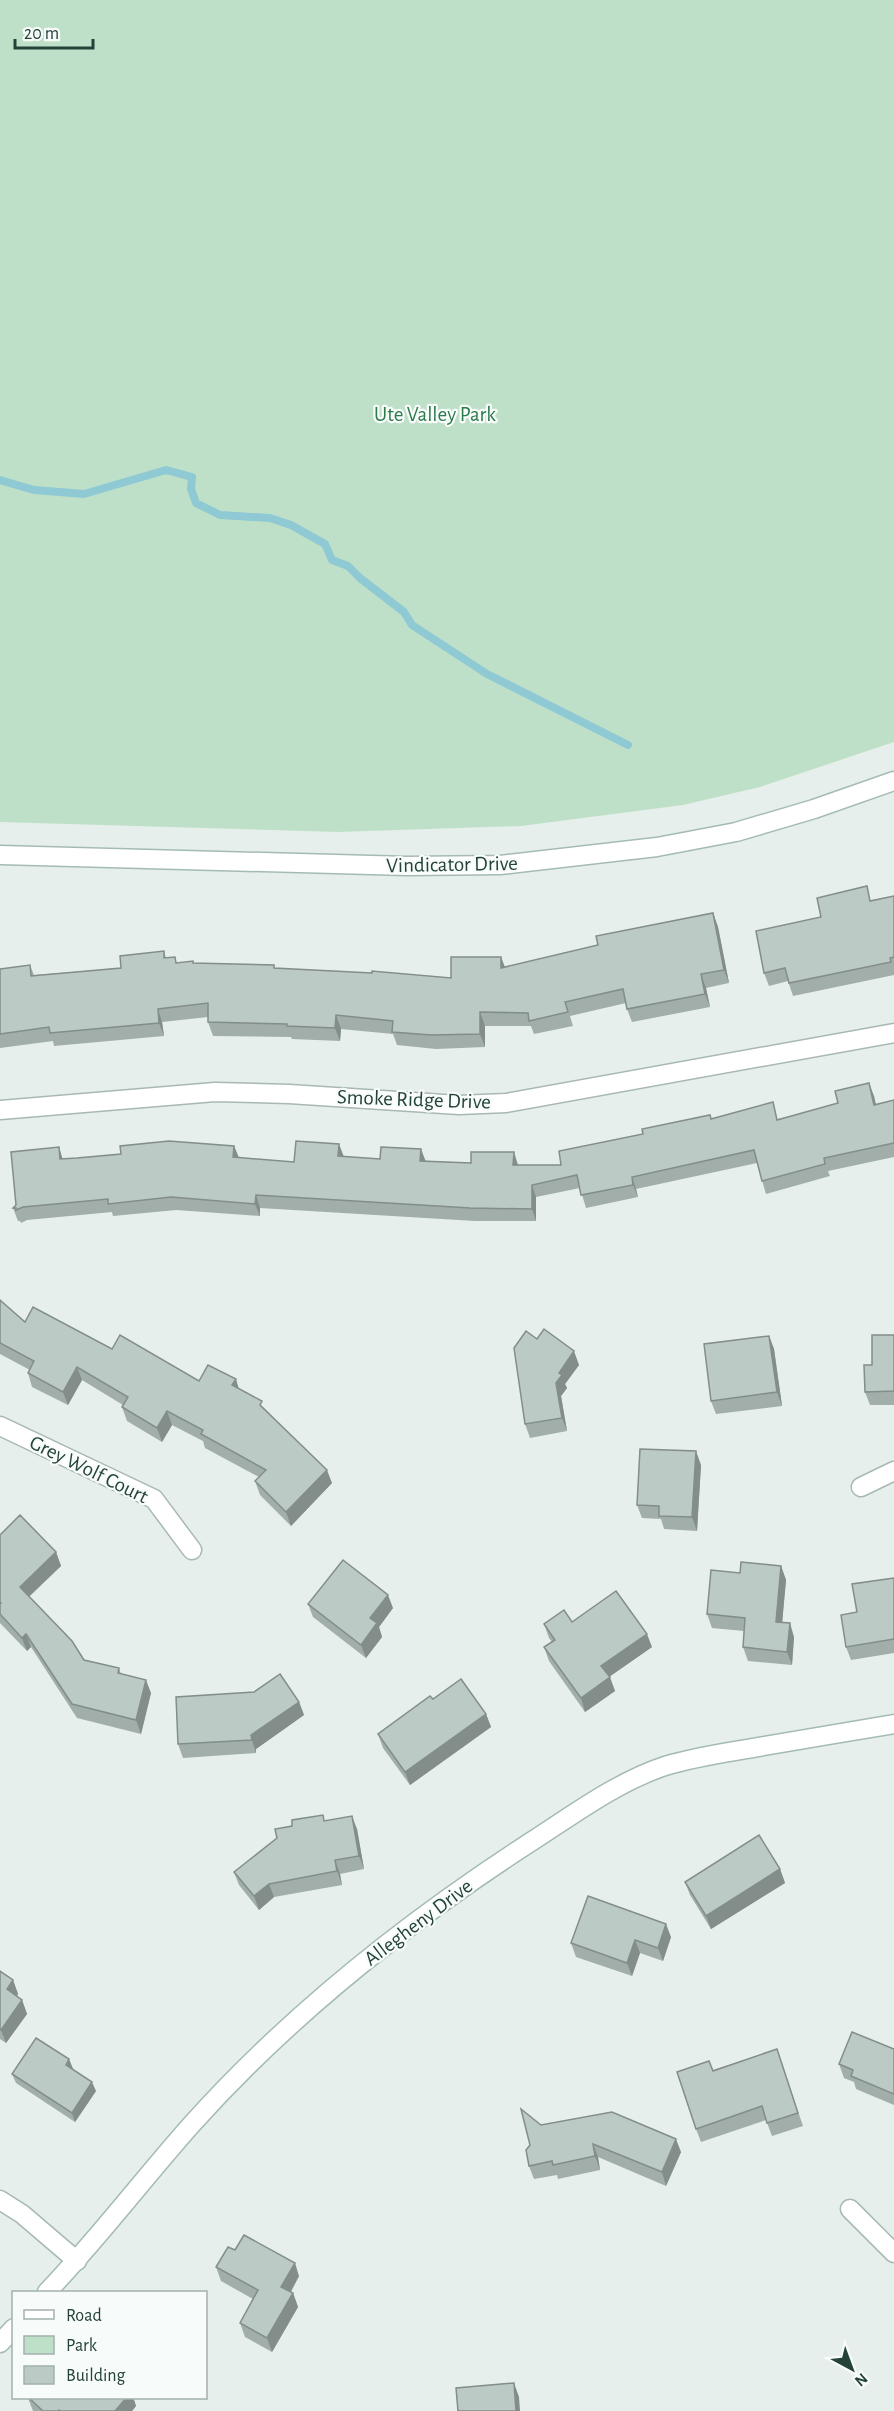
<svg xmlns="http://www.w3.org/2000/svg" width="894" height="2411" font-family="'Alegreya Sans',sans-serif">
	<rect width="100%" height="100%" fill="#e6efeb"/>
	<!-- green -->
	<polygon fill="#bfe0c8" points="0,0 894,0 894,742 760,787 683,805 521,826 338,832 0,822"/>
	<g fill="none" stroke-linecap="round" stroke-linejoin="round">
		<!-- stream -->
		<polyline stroke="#8ec9d4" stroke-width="8" points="0,480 34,490 84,494 166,470 192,477 191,489 196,503 220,515 270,518 291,525 325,544 332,560 348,566 360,578 404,612 412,625 487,674 628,745"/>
		<defs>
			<g id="street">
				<polyline points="0,1110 215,1092 289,1094 459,1105 506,1103 894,1033"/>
				<polyline points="0,1426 154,1499 192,1550"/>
				<polyline points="861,1487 894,1471"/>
				<polyline points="0,2200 22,2214 77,2261"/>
				<polyline points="850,2209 894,2253"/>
			</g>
			<g id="secondary">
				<polyline points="0,855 407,866 500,865 657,847 736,832 814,809 894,781"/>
				<path d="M47,2292C98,2239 143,2179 192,2124C289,2016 402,1926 523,1847C569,1818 614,1783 665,1766C697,1756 731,1752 764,1746C807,1739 851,1731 894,1724"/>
				<polyline points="0,2343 14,2328"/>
			</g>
		</defs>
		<!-- street casing -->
		<use href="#street" stroke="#a8b8b2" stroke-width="21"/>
		<!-- secondary casing -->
		<use href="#secondary" stroke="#a4bbb3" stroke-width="21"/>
		<!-- street -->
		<use href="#street" stroke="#fff" stroke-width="18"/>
		<!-- secondary -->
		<use href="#secondary" stroke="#fff" stroke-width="18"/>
	</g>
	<!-- wall -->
	<g fill="#a1aea9">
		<polygon points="894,896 894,975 793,996 788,981 769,986 764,973 821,917 872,900"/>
		<polygon points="713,913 718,927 729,983 706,988 710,1007 632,1022 627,1009 626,1003 570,1016 573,1026 534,1034 531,1026 485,1026 485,1047 436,1049 397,1045 393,1034 341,1029 340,1041 292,1039 291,1037 213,1036 208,1022 208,1017 162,1022 164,1036 54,1046 53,1041 0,1048 0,969 30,965 34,975 121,968 164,951 166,958 178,963 274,965 275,968 451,978 501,957 505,967 598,945"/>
		<polygon points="874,1096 876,1104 894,1101 894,1157 828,1171 830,1176 766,1194 757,1163 636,1189 638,1197 586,1208 580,1188 536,1197 536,1221 475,1221 260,1208 260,1216 176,1210 113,1216 112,1212 27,1220 21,1223 20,1221 18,1221 13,1208 63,1159 77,1158 234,1146 239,1158 294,1162 344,1157 518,1165 561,1165 643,1134 710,1115 711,1119 778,1119"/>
		<polygon points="0,1300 25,1322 112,1349 199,1381 239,1389 265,1409 332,1483 291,1526 260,1495 255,1481 259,1477 205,1448 203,1441 172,1425 162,1442 127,1421 122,1407 123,1405 82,1380 68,1405 32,1387 28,1373 30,1370 0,1354"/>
		<polygon points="894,1335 894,1405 870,1405 865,1392 872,1365"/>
		<polygon points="769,1336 774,1349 782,1406 716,1414 711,1401"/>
		<polygon points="537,1339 579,1365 565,1384 567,1388 561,1396 567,1431 530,1438 525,1424"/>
		<polygon points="701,1465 697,1531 664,1529 661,1519 642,1518 637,1505"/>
		<polygon points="0,1535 56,1552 61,1566 29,1597 84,1660 119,1668 121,1674 151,1693 141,1734 77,1718 31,1647 27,1651 0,1623"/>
		<polygon points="781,1566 786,1580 782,1623 794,1637 792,1665 748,1661 743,1647 744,1631 712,1628 707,1614 740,1573"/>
		<polygon points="894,1578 894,1653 851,1660 846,1647"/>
		<polygon points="308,1604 393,1608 379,1627 382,1637 366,1658 313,1617"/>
		<polygon points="572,1622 652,1647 609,1677 615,1691 585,1712 549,1661 544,1647 552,1642 549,1638 544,1624"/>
		<polygon points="433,1699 486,1714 491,1727 410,1785 383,1748 378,1734"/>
		<polygon points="299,1702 304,1715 256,1749 256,1753 183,1758 178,1744"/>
		<polygon points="325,1821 357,1829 364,1869 340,1874 342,1885 274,1897 259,1910 239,1885 234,1872 277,1838"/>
		<polygon points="780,1869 785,1883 711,1929 690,1895 685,1882"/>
		<polygon points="671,1937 663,1961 640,1953 632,1976 576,1957 571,1943"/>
		<polygon points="0,1971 13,1980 18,1994 17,1996 22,2000 27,2014 6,2043 0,2039"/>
		<polygon points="777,2049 803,2126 772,2136 766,2120 701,2142 696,2129 713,2070"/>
		<polygon points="894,2049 894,2105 856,2089 854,2082 844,2078 839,2064"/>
		<polygon points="69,2059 73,2069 96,2091 75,2122 16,2083 12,2074"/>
		<polygon points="541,2125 681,2152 666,2186 598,2157 600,2170 558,2179 557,2175 534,2179 529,2166 530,2145"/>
		<polygon points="235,2250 299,2276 291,2292 293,2293 298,2307 272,2352 245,2337 240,2323 253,2299 221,2281 216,2267"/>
		<polygon points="133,2397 136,2406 132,2411 33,2411 28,2398"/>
	</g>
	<!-- shaded-wall -->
	<g fill="#838d89">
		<polygon points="713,913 718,927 729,983 724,970"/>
		<polygon points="501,957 506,971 501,968"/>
		<polygon points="701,974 706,988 710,1007 705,994"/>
		<polygon points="158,1009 162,1022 164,1036 159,1023"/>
		<polygon points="480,1012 485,1026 485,1047 480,1034"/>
		<polygon points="336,1015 341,1029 340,1041 335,1028"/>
		<polygon points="869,1083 874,1096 878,1117 874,1105"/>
		<polygon points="339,1144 344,1157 338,1156"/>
		<polygon points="234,1146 239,1158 233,1157"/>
		<polygon points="59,1147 63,1160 60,1159"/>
		<polygon points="421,1149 426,1162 420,1161"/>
		<polygon points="514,1152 518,1165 513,1165"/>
		<polygon points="632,1177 636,1189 638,1197 633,1185"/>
		<polygon points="532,1185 536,1197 536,1221 532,1209"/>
		<polygon points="256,1195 260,1208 260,1216 255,1204"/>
		<polygon points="769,1336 774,1349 782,1406 777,1392"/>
		<polygon points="574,1351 579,1365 565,1384 567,1388 561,1396 567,1431 562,1418 556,1383 559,1373"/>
		<polygon points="77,1367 82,1380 68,1405 63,1392"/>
		<polygon points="236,1379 240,1393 232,1385"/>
		<polygon points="167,1411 172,1425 162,1442 157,1428"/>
		<polygon points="696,1451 701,1465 697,1531 692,1517"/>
		<polygon points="327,1470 332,1483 291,1526 286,1512"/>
		<polygon points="56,1552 61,1566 24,1601 20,1587"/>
		<polygon points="781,1566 786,1580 781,1635 776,1622"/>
		<polygon points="388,1595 393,1608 379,1627 382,1637 366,1658 361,1645 370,1618"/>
		<polygon points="790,1623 794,1637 792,1665 787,1652"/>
		<polygon points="26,1634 31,1647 27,1651 22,1638"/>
		<polygon points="647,1634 652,1647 606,1679 601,1666"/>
		<polygon points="610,1677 615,1691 585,1712 581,1698"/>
		<polygon points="146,1680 151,1693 141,1734 136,1720"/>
		<polygon points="299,1702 304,1715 256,1749 256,1753 252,1740 251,1735"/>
		<polygon points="486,1714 491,1727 410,1785 405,1772"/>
		<polygon points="352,1816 357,1829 364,1869 359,1856"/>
		<polygon points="335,1860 340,1874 342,1885 337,1871"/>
		<polygon points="780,1869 785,1883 711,1929 706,1916"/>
		<polygon points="269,1884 274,1897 259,1910 254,1896"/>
		<polygon points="666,1924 671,1937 663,1961 658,1948"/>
		<polygon points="635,1940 640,1953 632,1976 627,1963"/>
		<polygon points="13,1980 18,1994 12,2003 7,1989"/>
		<polygon points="22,2000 27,2014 6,2043 1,2030"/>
		<polygon points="69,2059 73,2069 69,2074 66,2065"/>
		<polygon points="92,2082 96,2091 75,2122 72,2113"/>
		<polygon points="676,2139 681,2152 666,2186 662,2172"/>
		<polygon points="593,2144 598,2157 600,2170 595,2156"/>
		<polygon points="295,2263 299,2276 286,2300 281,2287"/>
		<polygon points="293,2293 298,2307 272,2352 267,2338"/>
		<polygon points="514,2383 519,2397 520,2411 516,2411"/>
		<polygon points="127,2397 133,2397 136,2406 132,2411 115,2411"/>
	</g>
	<!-- building -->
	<g fill="#bbcac4" stroke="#838d89" stroke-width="1.5">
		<polygon points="867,886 870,901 894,896 894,957 890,958 891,962 789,983 785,968 764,973 756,931 821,917 817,898"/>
		<polygon points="713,913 724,970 701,974 705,994 627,1009 623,989 565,1002 568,1012 529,1021 528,1013 480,1012 480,1034 431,1035 392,1032 393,1021 336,1015 335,1028 287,1026 287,1024 208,1022 208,1003 158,1009 159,1023 50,1033 49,1027 0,1034 0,969 30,965 31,976 121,968 120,956 164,951 164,958 175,957 176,963 193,961 193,963 274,965 274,968 372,973 372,971 451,978 451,957 501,957 501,968 598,945 596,936"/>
		<polygon points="869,1083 874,1105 894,1100 894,1143 824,1158 825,1164 762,1181 754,1150 632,1177 633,1185 581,1195 577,1175 532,1185 532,1209 470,1208 256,1195 255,1204 171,1197 108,1204 108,1199 23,1207 16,1210 16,1208 13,1208 16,1205 11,1152 59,1147 60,1159 77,1158 121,1154 120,1146 169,1141 234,1146 233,1157 294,1162 296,1141 339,1144 338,1156 380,1159 381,1147 421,1149 420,1161 471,1163 471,1152 514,1152 513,1165 561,1165 559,1151 643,1134 642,1129 710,1115 711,1119 773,1102 777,1120 838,1103 835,1091"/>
		<polygon points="0,1300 25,1322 33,1307 112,1349 120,1335 199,1381 208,1365 236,1379 232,1385 262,1401 260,1405 327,1470 286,1512 255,1481 266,1470 201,1434 203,1430 167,1411 157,1428 122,1407 128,1397 77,1367 63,1392 28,1373 34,1361 0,1343"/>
		<polygon points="544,1329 574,1351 559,1373 562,1375 556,1383 562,1418 525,1424 514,1348 526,1331 537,1339"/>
		<polygon points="872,1335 894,1335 894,1391 865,1392 864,1365 872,1365"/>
		<polygon points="769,1336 777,1392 711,1401 704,1344"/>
		<polygon points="640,1449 696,1451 692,1517 659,1516 659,1506 637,1505"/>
		<polygon points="20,1515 56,1552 20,1587 72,1641 84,1660 119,1668 118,1673 146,1680 136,1720 72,1704 26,1634 22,1638 0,1614 0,1604 1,1603 0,1602 0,1535"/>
		<polygon points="343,1560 388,1595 370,1618 377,1623 361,1645 308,1604"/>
		<polygon points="741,1562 781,1566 776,1622 790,1623 787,1652 743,1647 745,1618 707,1614 711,1570 740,1573"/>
		<polygon points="894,1578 894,1639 846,1647 841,1615 857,1612 852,1584"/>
		<polygon points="616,1591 647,1634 601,1666 610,1677 581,1698 544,1647 555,1640 544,1624 564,1610 572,1622"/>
		<polygon points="280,1674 299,1702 251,1735 252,1740 178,1744 176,1697 254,1692"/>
		<polygon points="461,1679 486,1714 405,1772 378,1734 430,1696 433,1699"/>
		<polygon points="323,1815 324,1821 352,1816 359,1856 335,1860 337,1871 269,1884 254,1896 234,1872 277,1838 275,1829 292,1826 292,1820"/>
		<polygon points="759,1835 780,1869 706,1916 685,1882"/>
		<polygon points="588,1896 666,1924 658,1948 635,1940 627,1963 571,1943"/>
		<polygon points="0,1971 13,1980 7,1989 22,2000 1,2030 0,2029"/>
		<polygon points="852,2032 894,2049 894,2094 851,2076 853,2070 839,2064"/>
		<polygon points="36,2038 69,2059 66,2065 92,2082 72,2113 12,2074"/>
		<polygon points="777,2049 798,2113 767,2123 762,2106 696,2129 677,2072 709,2061 713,2071"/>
		<polygon points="521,2109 541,2125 612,2112 676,2139 662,2172 593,2144 595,2156 553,2165 552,2161 529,2166 526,2150 530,2145"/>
		<polygon points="244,2235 295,2263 281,2287 293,2293 267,2338 240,2323 258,2290 216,2267 228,2247 235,2250"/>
		<polygon points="514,2383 516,2411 458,2411 456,2388"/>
		<polygon points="28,2397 127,2397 115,2411 60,2411 59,2410 58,2411 43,2411"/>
	</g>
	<g text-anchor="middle" stroke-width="4.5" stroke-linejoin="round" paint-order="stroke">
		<!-- park labels -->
		<g font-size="21" fill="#2d7a4b" stroke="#f7fbf9">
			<text x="435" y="421">Ute Valley Park</text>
		</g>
		<!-- street labels -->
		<g font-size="21" fill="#24423a" stroke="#f7fbf9">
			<text transform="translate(452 864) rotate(-1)" y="7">Vindicator Drive</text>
			<text transform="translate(414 1099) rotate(2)" y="7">Smoke Ridge Drive</text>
			<text transform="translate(89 1469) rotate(26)" y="7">Grey Wolf Court</text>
			<text transform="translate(418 1922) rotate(-37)" y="7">Allegheny Drive</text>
		</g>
	</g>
	<!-- legend -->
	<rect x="12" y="2291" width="195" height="108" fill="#f7fbf9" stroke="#a3b1ad" stroke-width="1.5"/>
	<rect x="24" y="2310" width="30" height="9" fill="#ffffff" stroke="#a3b1ad" stroke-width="1.5"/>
	<text x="66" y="2321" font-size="18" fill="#24423a">Road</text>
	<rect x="24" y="2336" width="30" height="18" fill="#bfe0c8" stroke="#a3b1ad" stroke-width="1.5"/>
	<text x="66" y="2351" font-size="18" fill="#24423a">Park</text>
	<rect x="24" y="2366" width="30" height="18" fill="#bbcac4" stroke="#a3b1ad" stroke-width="1.5"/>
	<text x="66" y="2381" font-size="18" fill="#24423a">Building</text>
	<!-- north arrow -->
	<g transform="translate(852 2369) rotate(139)" stroke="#f7fbf9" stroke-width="4.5" paint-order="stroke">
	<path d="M0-4.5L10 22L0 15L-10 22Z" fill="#24423a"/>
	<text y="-9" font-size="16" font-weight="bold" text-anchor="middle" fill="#24423a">N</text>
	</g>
	<!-- scale -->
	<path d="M15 39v9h78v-9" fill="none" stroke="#24423a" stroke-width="3"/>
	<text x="24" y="39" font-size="18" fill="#24423a" stroke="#f7fbf9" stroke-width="4.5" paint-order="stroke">20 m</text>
</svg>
